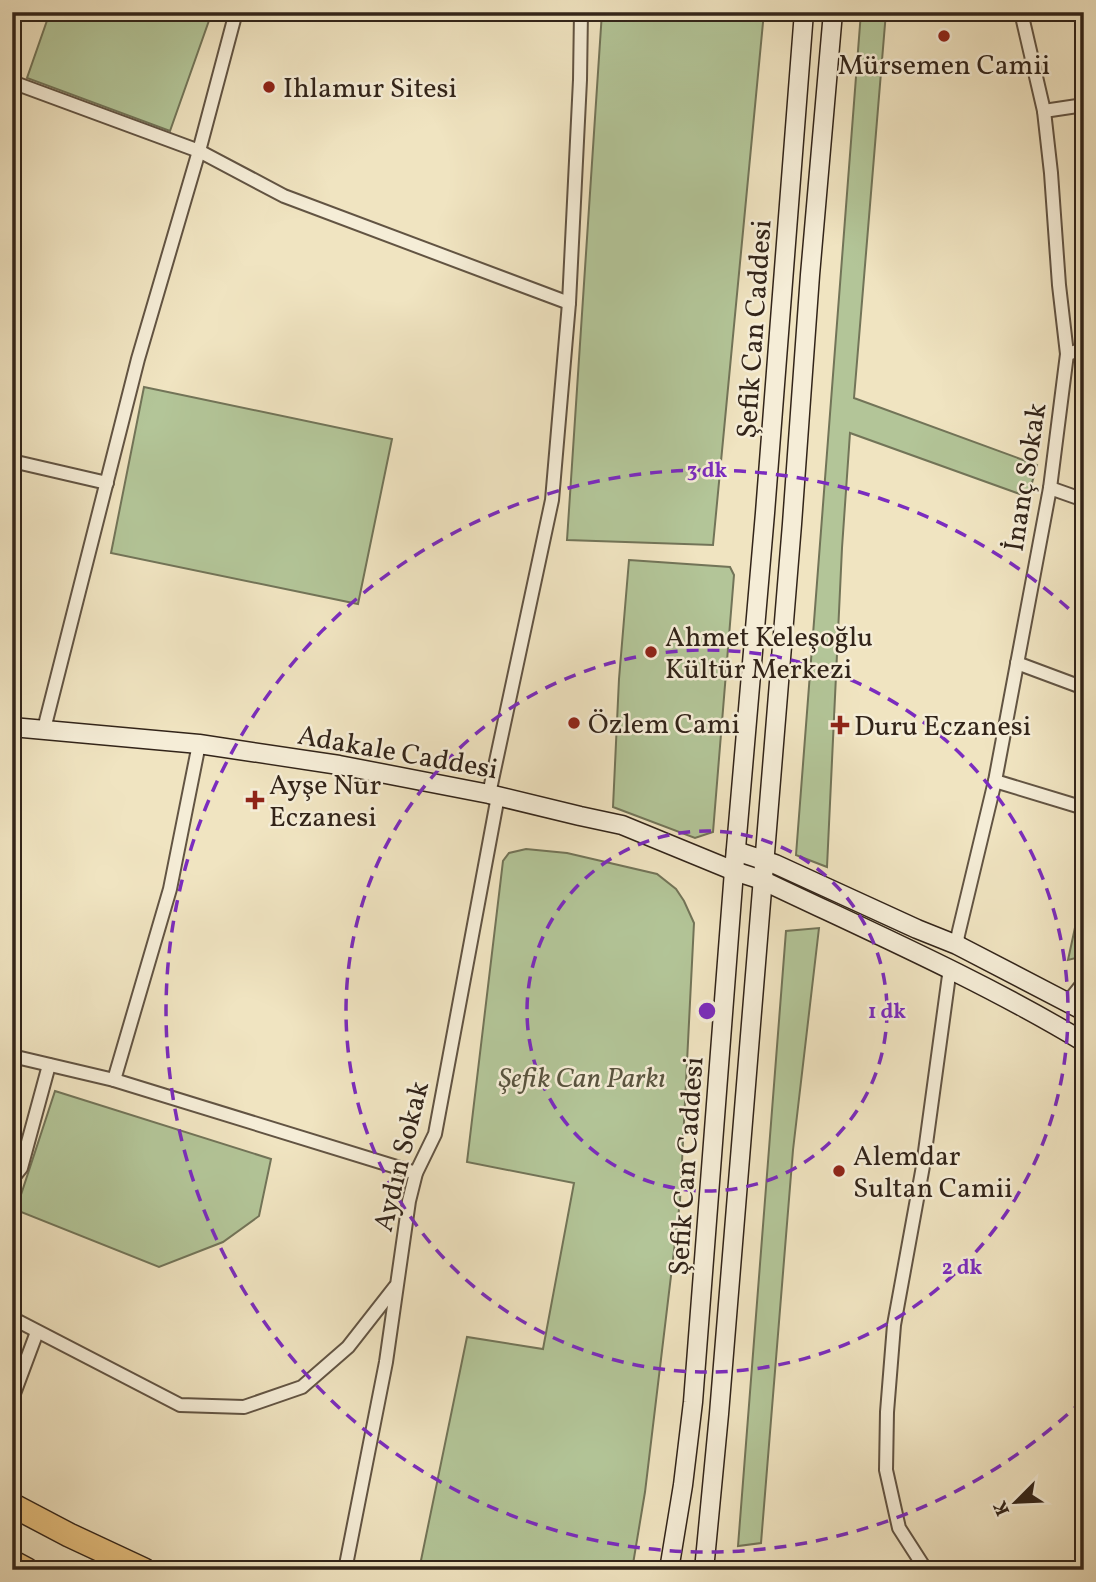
<svg xmlns="http://www.w3.org/2000/svg" width="1096" height="1582" font-family="Vollkorn,serif">
	<rect width="100%" height="100%" fill="#f0e4c1"/>
	<filter id="stains"><feTurbulence type="fractalNoise" baseFrequency=".00286" numOctaves="4"/><feColorMatrix values="0 0 0 0 .2 0 0 0 0 .09 0 0 0 0 .02 0 0 0 .5 -.17"/></filter>
	<radialGradient id="worn" r=".72"><stop offset=".6" stop-color="#630" stop-opacity="0"/><stop offset="1" stop-color="#630" stop-opacity=".3"/></radialGradient>
	<!-- green -->
	<g fill="#b3c598" stroke="#727458" stroke-width="2">
		<polygon points="50,12 212,12 170,131 27,78"/>
		<polygon points="602,12 764,12 713,545 567,540"/>
		<polygon points="861,12 886,12 854,398 1037,465 1028,497 850,433 842,548 827,867 796,855"/>
		<polygon points="144,387 392,439 358,604 111,553"/>
		<polygon points="629,560 730,567 734,575 713,832 695,838 613,807 619,679"/>
		<polygon points="526,849 567,853 657,874 676,889 684,901 694,923 680,1201 645,1492 632,1570 419,1570 467,1337 543,1349 574,1183 467,1162 503,861 509,853"/>
		<polygon points="1084,886 1084,956 1068,960"/>
		<polygon points="819,928 793,1150 761,1543 738,1546 786,931"/>
		<polygon points="55,1091 271,1159 259,1216 223,1242 159,1267 16,1210"/>
	</g>
	<g fill="none" stroke-linecap="round" stroke-linejoin="round">
		<defs>
			<g id="street">
				<polyline points="12,82 199,151 284,196 569,303"/>
				<polyline points="1044,111 1084,105"/>
				<polyline points="1067,354 1084,349"/>
				<polyline points="12,461 107,483"/>
				<polyline points="1050,488 1084,500"/>
				<polyline points="1017,663 1084,688"/>
				<polyline points="44,729 138,359 199,151 236,12"/>
				<polyline points="995,781 1084,808"/>
				<polyline points="489,794 552,500 569,303 580,80 581,12"/>
				<polyline points="957,945 958,935 995,781 1050,488 1067,354 1059,285 1051,173 1044,111 1021,12"/>
				<polyline points="1068,1002 1084,982"/>
				<polyline points="12,1056 114,1080 416,1173"/>
				<polyline points="114,1080 170,889 199,744"/>
				<polyline points="12,1179 21,1168 49,1065"/>
				<polyline points="12,1318 180,1405 244,1407 302,1387 348,1347 395,1287"/>
				<polyline points="12,1399 37,1332"/>
				<polyline points="345,1570 386,1362 409,1201 416,1173 435,1134 498,796"/>
				<polyline points="926,1570 899,1528 886,1470 887,1412 894,1325 923,1166 950,968"/>
			</g>
			<g id="secondary">
				<path d="M12,727L199,744L339,765L489,794L580,816L622,825L734,871L762,880C871,932 981,980 1084,1042"/>
				<polyline points="736,851 775,864 917,929 957,945 1084,1011"/>
				<polyline points="669,1570 683,1485 693,1402 734,871 765,513 804,12"/>
				<polyline points="704,1570 719,1414 792,524 810,275 833,12"/>
			</g>
			<g id="highway">
				<polyline points="12,1505 69,1535 144,1570"/>
				<polyline points="12,1562 27,1570"/>
			</g>
		</defs>
		<!-- street casing -->
		<use href="#street" stroke="#625443" stroke-width="16"/>
		<!-- secondary casing -->
		<use href="#secondary" stroke="#322419" stroke-width="21"/>
		<!-- highway casing -->
		<use href="#highway" stroke="#322419" stroke-width="26"/>
		<!-- street -->
		<use href="#street" stroke="#f5edd7" stroke-width="12"/>
		<!-- secondary -->
		<use href="#secondary" stroke="#f5edd7" stroke-width="18"/>
		<!-- highway -->
		<use href="#highway" stroke="#e8c280" stroke-width="23"/>
	</g>
	<!-- distance rings -->
	<g fill="none" stroke="#7b2cbf" stroke-width="3.5" stroke-dasharray="12 9">
		<circle cx="707" cy="1011" r="180"/>
		<circle cx="707" cy="1011" r="361"/>
		<path d="M1083 1400A541 541 0 1 1 1083 622"/>
	</g>
	<!-- markers -->
	<g fill="#8f2418" stroke="#f5edd7" stroke-width="2.5">
		<circle cx="944" cy="36" r="7"/>
		<circle cx="269" cy="87" r="7"/>
		<circle cx="651" cy="652" r="7"/>
		<circle cx="574" cy="723" r="7"/>
		<path d="M836.5 714.5h7v7h7v7h-7v7h-7v-7h-7v-7h7z"/>
		<path d="M251.5 789.5h7v7h7v7h-7v7h-7v-7h-7v-7h7z"/>
		<circle cx="839" cy="1171" r="7"/>
	</g>
	<g text-anchor="middle" stroke-width="5" stroke-linejoin="round" paint-order="stroke">
		<!-- poi labels -->
		<g font-size="28" fill="#322419" stroke="#f5edd7" text-anchor="start">
			<text x="944" y="74" text-anchor="middle">Mürsemen Camii</text>
			<text x="283" y="97">Ihlamur Sitesi</text>
			<text x="665" y="646">Ahmet Keleşoğlu<tspan x="665" dy="32">Kültür Merkezi</tspan></text>
			<text x="588" y="733">Özlem Cami</text>
			<text x="854" y="735">Duru Eczanesi</text>
			<text x="269" y="794">Ayşe Nur<tspan x="269" dy="32">Eczanesi</tspan></text>
			<text x="853" y="1165">Alemdar<tspan x="853" dy="32">Sultan Camii</tspan></text>
		</g>
		<!-- street labels -->
		<g font-size="28" fill="#322419" stroke="#f5edd7">
			<text transform="translate(753 329) rotate(-86)" y="10">Şefik Can Caddesi</text>
			<text transform="translate(1024 477) rotate(-81)" y="10">İnanç Sokak</text>
			<text transform="translate(398 751) rotate(10)" y="10">Adakale Caddesi</text>
			<text transform="translate(400 1156) rotate(-76)" y="10">Aydın Sokak</text>
			<text transform="translate(685 1166) rotate(-86)" y="10">Şefik Can Caddesi</text>
		</g>
		<!-- park labels -->
		<g font-size="28" font-style="italic" fill="#59543f" stroke="#f5edd7">
			<text x="582" y="1087">Şefik Can Parkı</text>
		</g>
	</g>
	<circle cx="707" cy="1011" r="10" fill="#7b2cbf" stroke="#f5edd7" stroke-width="3.5"/>
	<g font-size="21" text-anchor="middle" font-weight="bold" fill="#7b2cbf" stroke="#f5edd7" stroke-width="5" stroke-linejoin="round" paint-order="stroke">
		<text x="707" y="477">3 dk</text>
		<text x="887" y="1018">1 dk</text>
		<text x="962" y="1274">2 dk</text>
	</g>
	<!-- margin -->
	<rect width="1096" height="1582" fill="none" stroke="#f0e4c1" stroke-width="42"/>
	<rect x="14" y="14" width="1068" height="1554" fill="none" stroke="#322419" stroke-width="3.5"/>
	<rect x="21" y="21" width="1054" height="1540" fill="none" stroke="#322419" stroke-width="2"/>
	<!-- north arrow -->
	<g transform="translate(1016 1502) rotate(246)" stroke="#f5edd7" stroke-width="5" paint-order="stroke">
	<path d="M0-5L12 26L0 18L-12 26Z" fill="#322419"/>
	<text y="-10" font-size="19" font-weight="bold" text-anchor="middle" fill="#322419">K</text>
	</g>
	<rect width="100%" height="100%" filter="url(#stains)"/>
	<rect width="100%" height="100%" fill="url(#worn)"/>
</svg>
